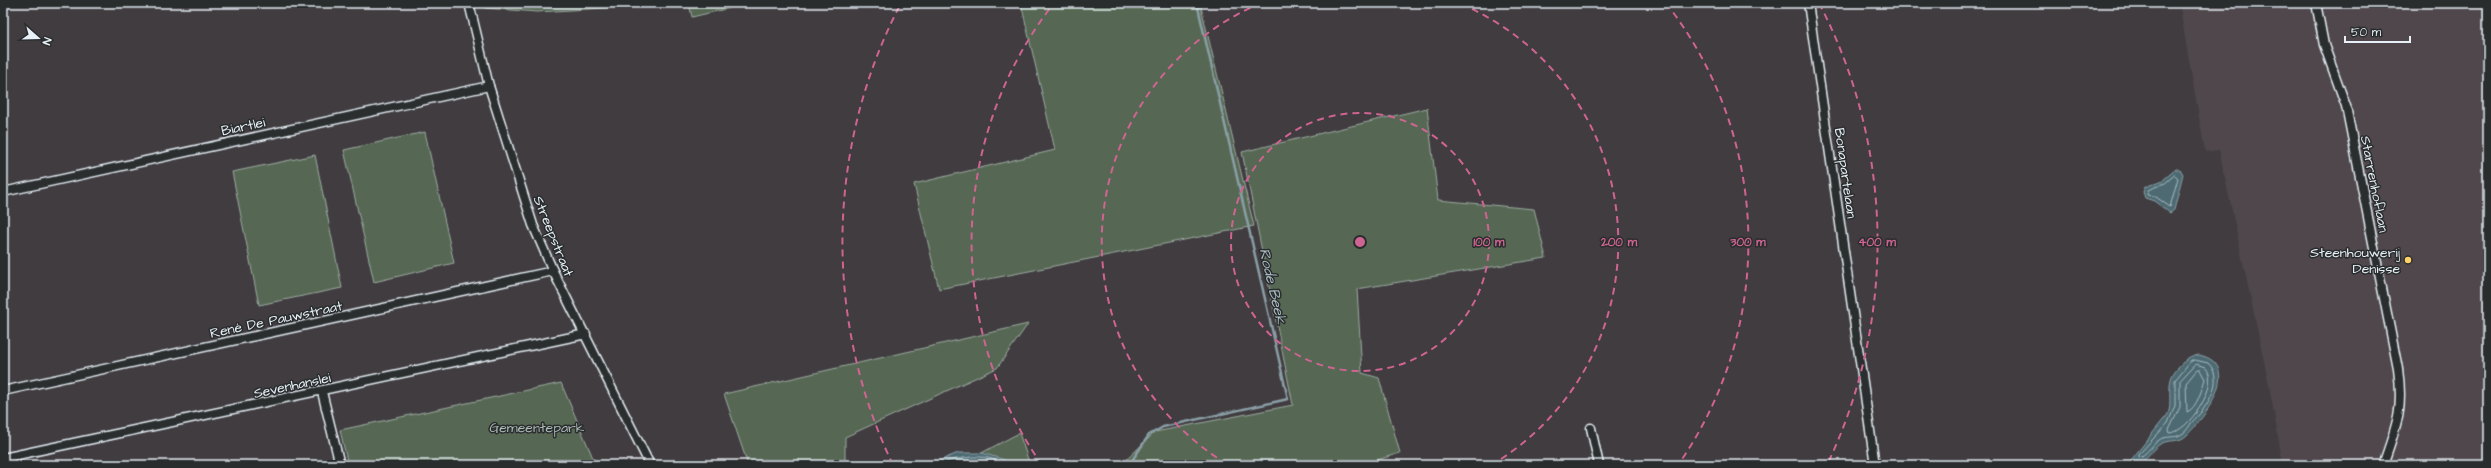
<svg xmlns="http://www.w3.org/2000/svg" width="2491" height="468" font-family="'Architects Daughter',sans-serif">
	<rect width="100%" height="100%" fill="#403c3f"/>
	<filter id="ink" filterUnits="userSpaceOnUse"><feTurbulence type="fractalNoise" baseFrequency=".025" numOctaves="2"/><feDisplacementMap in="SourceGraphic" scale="8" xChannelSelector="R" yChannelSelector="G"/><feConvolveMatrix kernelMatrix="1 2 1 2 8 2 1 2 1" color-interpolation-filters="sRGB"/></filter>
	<g filter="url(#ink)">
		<!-- built -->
		<polygon fill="#4f474b" points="2179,3 2488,3 2488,465 2283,465 2269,385 2219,150 2205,152"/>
		<!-- green -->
		<g fill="#566853" stroke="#9faca6">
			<polygon points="484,3 627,3 622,7 537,12 485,8"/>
			<polygon points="689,3 733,3 734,7 692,17"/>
			<polygon points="1021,3 1200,3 1254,226 939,289 914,184 1055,150"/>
			<polygon points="1427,108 1438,200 1534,209 1546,258 1357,289 1362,373 1379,378 1400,453 1361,465 1121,465 1155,432 1293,405 1242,152"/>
			<polygon points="425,132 454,263 374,282 344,150"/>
			<polygon points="315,155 342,288 259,305 232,172"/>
			<polygon points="1028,324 997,368 845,437 845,465 748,465 724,394"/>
			<polygon points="561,383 596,465 348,465 340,430"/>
			<polygon points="1019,433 1030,465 959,465"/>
		</g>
		<!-- water -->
		<g fill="#4d6a72" stroke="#8ba0a8">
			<polygon points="2176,169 2180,169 2183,174 2174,210 2170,213 2154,201 2145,198 2143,192 2145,187 2163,180"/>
			<path d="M2199,355C2244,364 2204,419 2187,435C2180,442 2173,440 2165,442C2156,444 2146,458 2141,465H2127L2168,414C2172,402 2168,391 2171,379C2174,368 2188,356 2199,355Z"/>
			<polygon points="958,453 982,453 1005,460 1004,465 929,465"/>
		</g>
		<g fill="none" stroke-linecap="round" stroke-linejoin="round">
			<!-- shore -->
			<g stroke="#aabbc2" stroke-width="1">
				<polygon points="2175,175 2178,178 2170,207 2156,197 2147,195 2148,190 2165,183"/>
				<path d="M2195,360L2208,363C2226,380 2206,409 2192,422C2189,426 2187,431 2182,434C2175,439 2166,435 2159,440C2152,445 2145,456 2139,457V454L2168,423L2175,406V380L2190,362Z"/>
				<path d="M2196,364L2205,367C2222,384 2187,433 2170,433L2169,430L2180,407V381Z"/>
				<path d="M2200,370L2205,379C2202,389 2197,408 2187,412L2186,383L2196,371Z"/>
				<path d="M937,465C951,459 990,450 1001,465"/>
				<path d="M950,465C962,461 977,461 989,465"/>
			</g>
			<!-- stream -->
			<polyline stroke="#8ba0a8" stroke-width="2.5" points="1129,465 1149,435 1163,427 1288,399 1197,3"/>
			<defs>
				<g id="minor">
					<polyline points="469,3 489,86 533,225 553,271 650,465"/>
					<polyline points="1808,3 1875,465"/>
					<path d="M2316,3L2324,45L2346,106L2398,369C2404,411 2396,426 2383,465"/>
					<polyline points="3,192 489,86"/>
					<polyline points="3,391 553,271"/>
					<polyline points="322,392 340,465"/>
					<polyline points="1591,428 1599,465"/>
					<polyline points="3,458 586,334"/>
				</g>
			</defs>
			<!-- minor casing -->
			<use href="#minor" stroke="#e8f1f8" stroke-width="11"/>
			<!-- minor -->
			<use href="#minor" stroke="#2a2d2e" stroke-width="8"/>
		</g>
	</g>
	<!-- distance rings -->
	<g fill="none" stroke="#cf6492" stroke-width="2" stroke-dasharray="7 5">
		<circle cx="1360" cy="242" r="129"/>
		<path d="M1227 464A259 259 0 0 1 1259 4M1461 4A259 259 0 0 1 1493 464"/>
		<path d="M1042 465A388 388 0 0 1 1054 3M1666 3A388 388 0 0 1 1678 465"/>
		<path d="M893 465A517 517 0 0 1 901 3M1819 3A517 517 0 0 1 1827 465"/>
	</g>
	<!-- markers -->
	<circle fill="#ffd166" stroke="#2a2d2e" stroke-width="1.5" cx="2408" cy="260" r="4"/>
	<g text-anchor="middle" stroke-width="3" stroke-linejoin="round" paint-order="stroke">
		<!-- street labels -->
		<g font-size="14" fill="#e8f1f8" stroke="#2a2d2e">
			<text transform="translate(243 126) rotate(-12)" y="5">Biartlei</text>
			<text transform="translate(1846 173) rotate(82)" y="5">Bonapartelaan</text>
			<text transform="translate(2375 184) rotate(79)" y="5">Starrenhoflaan</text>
			<text transform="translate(554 236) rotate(68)" y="5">Streepstraat</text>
			<text transform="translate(276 319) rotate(-12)" y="5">René De Pauwstraat</text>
			<text transform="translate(292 385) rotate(-12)" y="5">Sevenhanslei</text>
		</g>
		<!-- poi labels -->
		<g font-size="14" fill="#e8f1f8" stroke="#2a2d2e" text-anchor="end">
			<text x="2400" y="257">Steenhouwerij<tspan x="2400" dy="16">Denisse</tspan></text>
		</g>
		<!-- park labels -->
		<g font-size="14" fill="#aebab6" stroke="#2a2d2e">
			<text x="537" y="432">Gemeentepark</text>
		</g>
		<!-- water labels -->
		<g font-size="15" font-style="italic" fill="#aabbc2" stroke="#2a2d2e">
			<text transform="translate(1273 286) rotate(77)" y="5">Rode Beek</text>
		</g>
	</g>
	<circle cx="1360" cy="242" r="6" fill="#cf6492" stroke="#2a2d2e" stroke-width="2"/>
	<g font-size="12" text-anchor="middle" font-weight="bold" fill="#cf6492" stroke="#2a2d2e" stroke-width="3" stroke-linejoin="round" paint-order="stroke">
		<text x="1489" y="246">100 m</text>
		<text x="1619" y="246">200 m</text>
		<text x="1748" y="246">300 m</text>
		<text x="1877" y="246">400 m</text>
	</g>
	<!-- margin -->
	<rect width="2491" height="468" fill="none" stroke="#2a2d2e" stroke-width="16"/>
	<rect x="8" y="8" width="2475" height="452" fill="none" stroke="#e8f1f8" stroke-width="1.5" filter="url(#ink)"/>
	<!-- north arrow -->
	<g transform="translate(38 38) rotate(110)" stroke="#2a2d2e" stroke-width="3" paint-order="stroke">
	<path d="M0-3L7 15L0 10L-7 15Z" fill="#e8f1f8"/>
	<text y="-6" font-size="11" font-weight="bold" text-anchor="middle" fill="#e8f1f8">N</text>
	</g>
	<!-- scale -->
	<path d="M2345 36v6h65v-6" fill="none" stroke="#e8f1f8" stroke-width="2"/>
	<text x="2351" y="36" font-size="12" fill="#e8f1f8" stroke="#2a2d2e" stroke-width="3" paint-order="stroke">50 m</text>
</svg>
